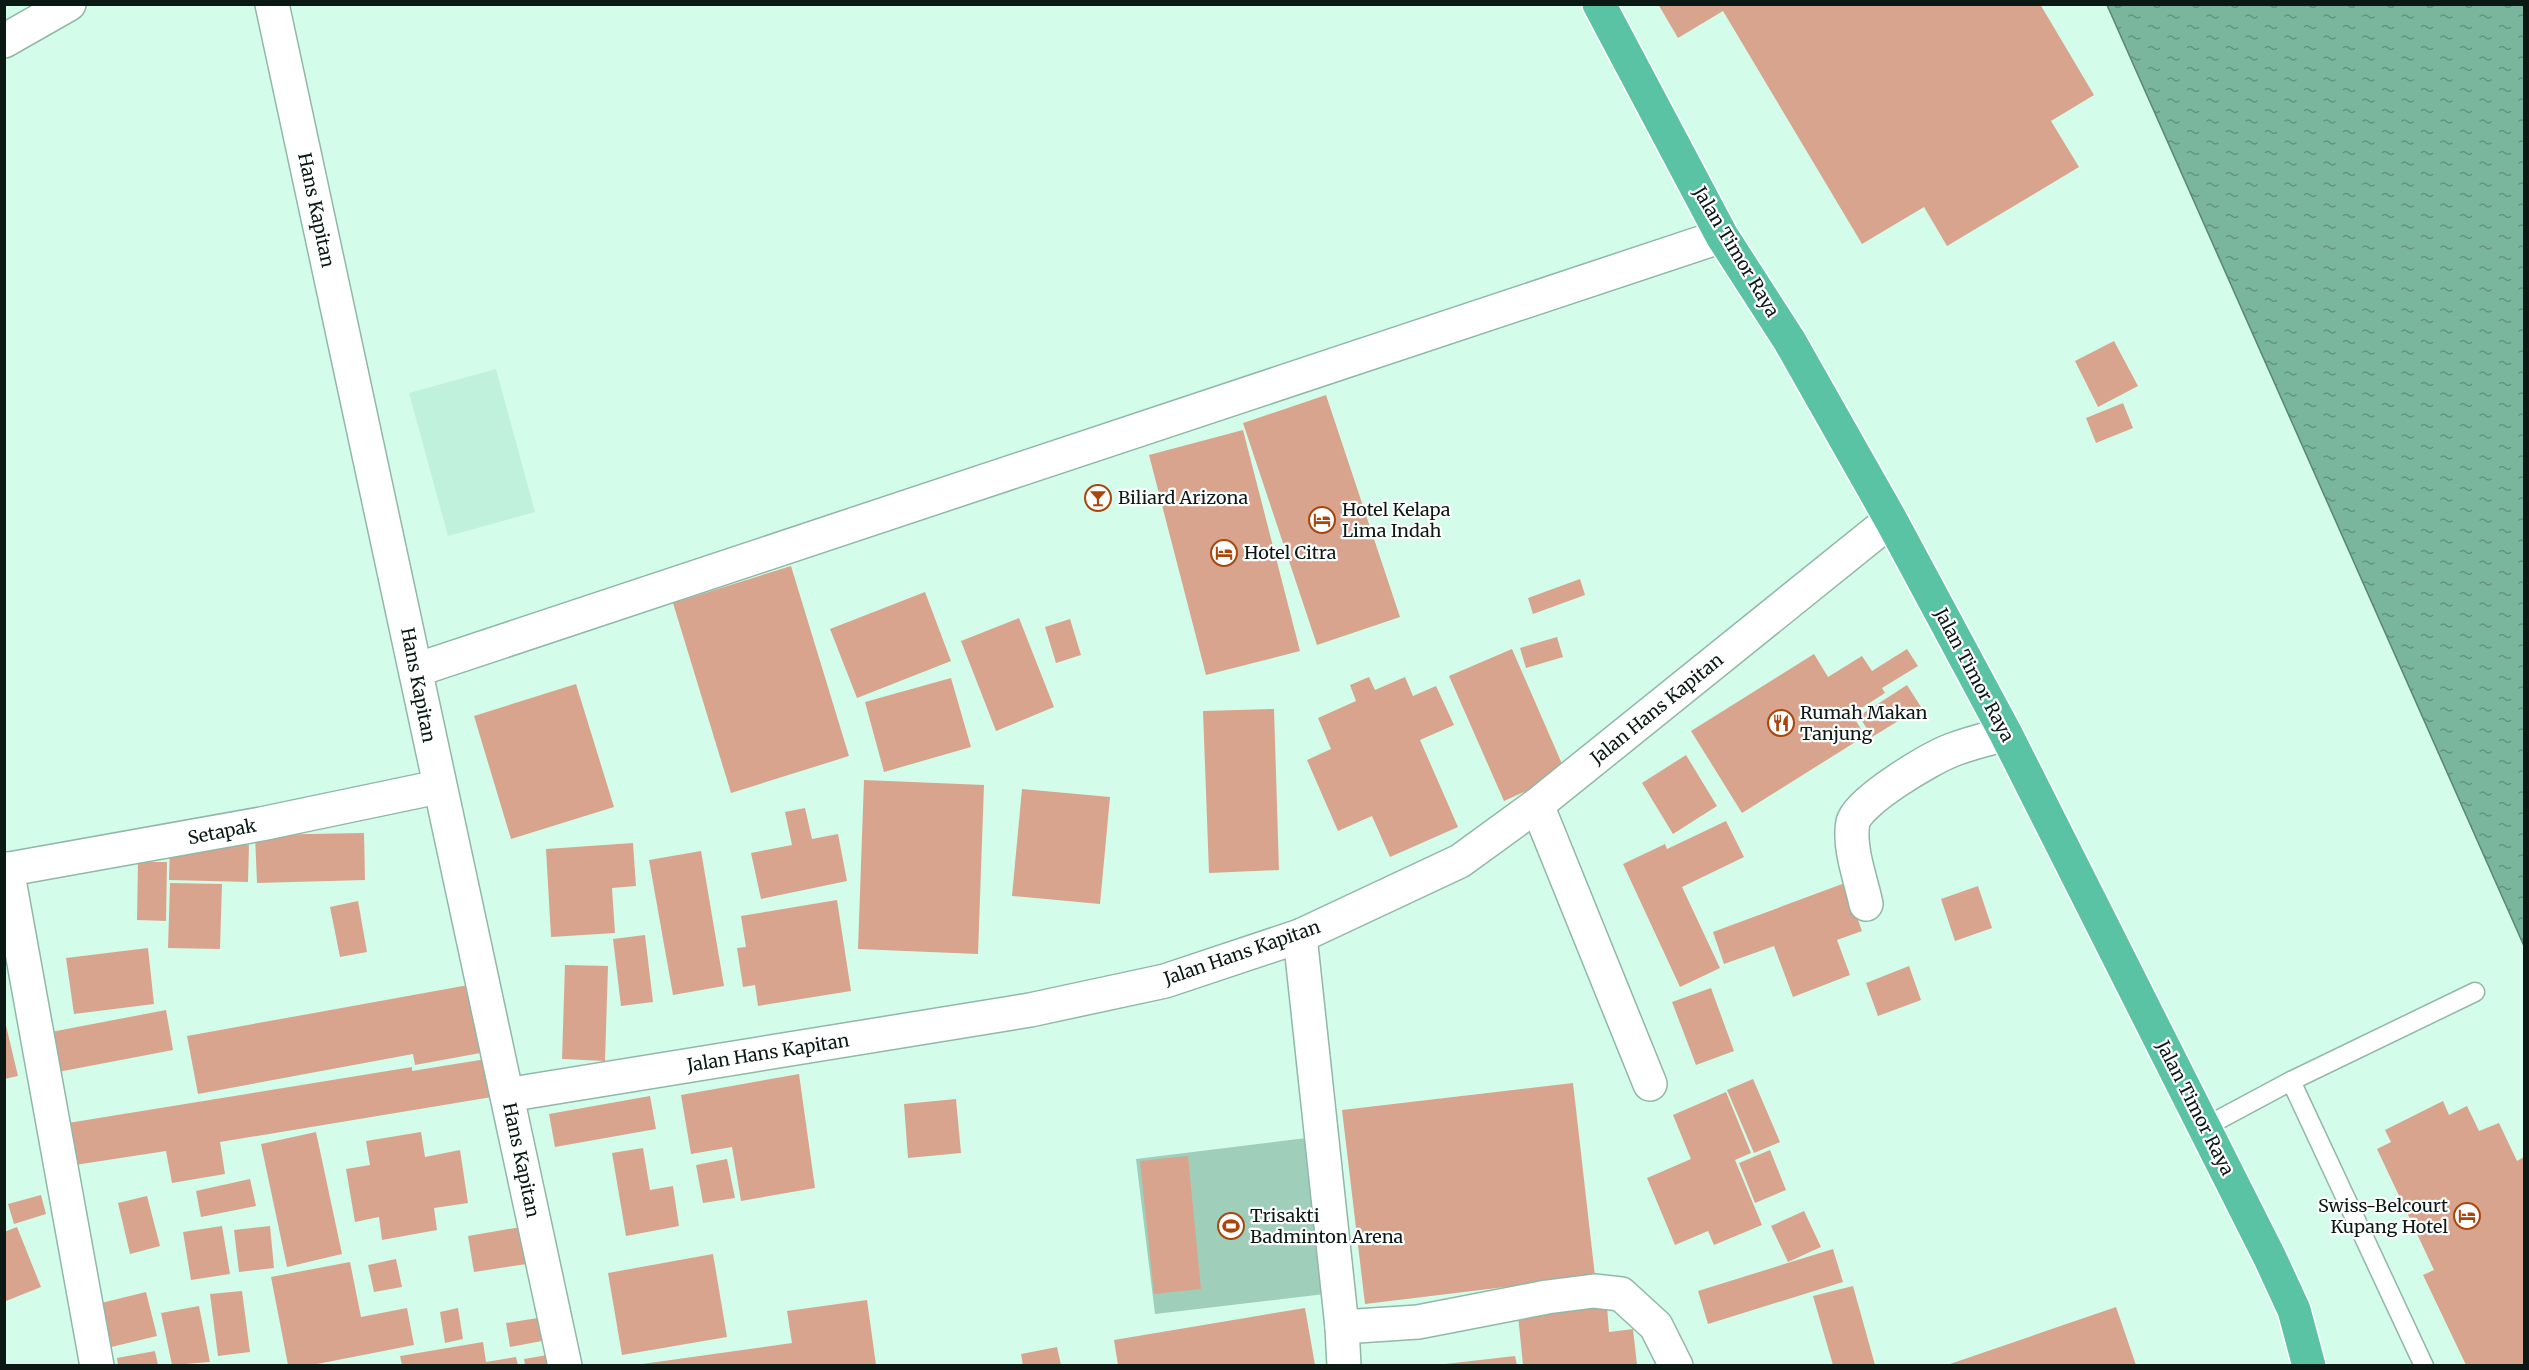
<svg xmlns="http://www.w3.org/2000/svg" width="2529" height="1370" font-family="Merriweather,serif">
	<defs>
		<pattern id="water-ripples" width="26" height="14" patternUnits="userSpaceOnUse" patternTransform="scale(1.5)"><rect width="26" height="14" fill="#7ab69e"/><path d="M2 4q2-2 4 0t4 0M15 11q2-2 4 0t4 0" fill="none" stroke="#629380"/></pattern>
	</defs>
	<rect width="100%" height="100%" fill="#d4fceb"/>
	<!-- built -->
	<polygon fill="#c0f1dc" points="496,369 535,512 448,536 409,393"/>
	<!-- green -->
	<polygon fill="#9fcebb" points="1306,1138 1325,1294 1155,1314 1136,1159"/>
	<!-- water -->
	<polygon fill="url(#water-ripples)" stroke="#588774" stroke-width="1.5" points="2107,5 2524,5 2524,946"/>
	<!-- building -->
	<g fill="#d9a48d">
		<polygon points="1658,4 2040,4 2094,95 2051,121 2079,167 1947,246 1924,207 1862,244 1723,11 1678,38"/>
		<polygon points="2114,341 2138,386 2098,407 2075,361"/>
		<polygon points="1326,395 1400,617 1317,645 1243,423"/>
		<polygon points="2123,403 2133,428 2096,443 2086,418"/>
		<polygon points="1243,430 1300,651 1206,675 1149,455"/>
		<polygon points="791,566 849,756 731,793 673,603"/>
		<polygon points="1580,579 1585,595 1533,614 1528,598"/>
		<polygon points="925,592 951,661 857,698 830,629"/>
		<polygon points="1019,618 1054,707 996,731 961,641"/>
		<polygon points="1070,619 1081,655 1056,663 1045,627"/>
		<polygon points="1557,637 1563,657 1526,668 1520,648"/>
		<polygon points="1512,649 1566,773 1504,801 1449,676"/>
		<polygon points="1907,649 1918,666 1882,688 1885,693 1852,714 1865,736 1742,813 1691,731 1814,654 1828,677 1862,656 1872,671"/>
		<polygon points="1369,677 1375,690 1405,677 1413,696 1436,686 1454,725 1420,740 1458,827 1390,857 1372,816 1338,831 1307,760 1331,749 1318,718 1356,701 1350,685"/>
		<polygon points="951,678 971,747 884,772 865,702"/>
		<polygon points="576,684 614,807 511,839 474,716"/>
		<polygon points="1907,685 1921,707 1872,737 1859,716"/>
		<polygon points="1274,709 1279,870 1209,873 1203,711"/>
		<polygon points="1686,755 1717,806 1673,834 1642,783"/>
		<polygon points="864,780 984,785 978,954 858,949"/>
		<polygon points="1022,789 1110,797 1100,904 1012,896"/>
		<polygon points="805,808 812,839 838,834 847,881 761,899 751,853 792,845 785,812"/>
		<polygon points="1726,821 1744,857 1682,887 1720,968 1680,987 1623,864 1665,844 1667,849"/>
		<polygon points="364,833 365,880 257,883 255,835"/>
		<polygon points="170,842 249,845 248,882 169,880"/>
		<polygon points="633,843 636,886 612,888 615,933 551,937 546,849"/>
		<polygon points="701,851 724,986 673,995 649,860"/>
		<polygon points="138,862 167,862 166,921 137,920"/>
		<polygon points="170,883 222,884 220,949 168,948"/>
		<polygon points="1845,883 1862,931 1837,940 1850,975 1793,997 1774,946 1724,964 1713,932"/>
		<polygon points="1978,886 1992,928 1955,941 1941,899"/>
		<polygon points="837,900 851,991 758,1006 755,985 743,987 737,948 746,947 741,916"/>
		<polygon points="358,901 367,952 340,957 330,907"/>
		<polygon points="645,935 653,1002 621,1006 613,939"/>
		<polygon points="148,948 154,1004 74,1014 66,958"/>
		<polygon points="565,965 608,966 605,1061 562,1059"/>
		<polygon points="1909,966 1921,1000 1878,1016 1866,983"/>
		<polygon points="474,984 486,1052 415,1065 413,1054 198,1094 187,1036"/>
		<polygon points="1711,988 1734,1051 1696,1065 1672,1002"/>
		<polygon points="166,1010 173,1050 58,1072 51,1032"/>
		<polygon points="4,1017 18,1076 4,1079"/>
		<polygon points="486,1059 492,1097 220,1142 225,1174 172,1183 166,1151 75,1165 68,1123 412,1067 412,1071"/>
		<polygon points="799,1074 815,1188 741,1201 732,1147 691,1154 681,1095"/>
		<polygon points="1753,1079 1780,1142 1754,1153 1727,1090"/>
		<polygon points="1573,1083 1595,1276 1365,1304 1342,1110"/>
		<polygon points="1726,1092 1751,1153 1735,1160 1762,1225 1714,1245 1708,1231 1675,1245 1647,1178 1691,1159 1673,1115"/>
		<polygon points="650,1096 656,1129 555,1147 549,1114"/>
		<polygon points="956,1099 961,1153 908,1158 904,1104"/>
		<polygon points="2443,1101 2449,1115 2467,1106 2479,1131 2499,1123 2517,1161 2524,1157 2524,1365 2466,1365 2423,1275 2434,1270 2377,1149 2391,1142 2385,1130"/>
		<polygon points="316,1132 342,1254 287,1267 261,1144"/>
		<polygon points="421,1132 425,1157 460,1150 468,1203 434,1208 437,1230 382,1240 379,1217 355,1222 346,1169 370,1165 366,1141"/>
		<polygon points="643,1148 650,1190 673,1186 679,1226 626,1236 612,1153"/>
		<polygon points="1770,1150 1786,1190 1755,1203 1739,1163"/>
		<polygon points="1188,1156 1201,1289 1154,1294 1140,1161"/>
		<polygon points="727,1159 735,1198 703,1203 696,1165"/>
		<polygon points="250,1179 256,1206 201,1217 196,1191"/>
		<polygon points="41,1195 46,1214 14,1224 8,1204"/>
		<polygon points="147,1196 160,1246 130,1254 118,1203"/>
		<polygon points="1804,1211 1821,1247 1788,1262 1771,1226"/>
		<polygon points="222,1226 230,1274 191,1280 183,1232"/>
		<polygon points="270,1226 274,1268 239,1272 234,1230"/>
		<polygon points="17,1227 41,1287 6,1301 4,1232"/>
		<polygon points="521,1227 527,1264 474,1272 468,1236"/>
		<polygon points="1833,1249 1843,1282 1708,1324 1698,1291"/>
		<polygon points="713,1254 727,1337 622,1355 608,1273"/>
		<polygon points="396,1259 402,1287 374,1292 368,1265"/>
		<polygon points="350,1262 361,1317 407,1308 414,1345 312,1365 288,1365 271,1277"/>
		<polygon points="1853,1286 1875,1365 1833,1365 1813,1296"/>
		<polygon points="242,1291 250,1352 218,1356 210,1294"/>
		<polygon points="146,1292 157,1336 103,1349 93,1305"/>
		<polygon points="867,1300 876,1365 635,1365 792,1343 787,1311"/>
		<polygon points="199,1306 210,1362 172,1365 161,1313"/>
		<polygon points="1607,1306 1609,1332 1633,1329 1637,1365 1523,1365 1518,1315"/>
		<polygon points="2116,1307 2136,1365 1947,1365"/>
		<polygon points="458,1308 463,1339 445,1343 440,1312"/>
		<polygon points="1305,1308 1315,1365 1118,1365 1114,1340"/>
		<polygon points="538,1318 542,1341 510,1347 506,1323"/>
		<polygon points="483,1342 486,1362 516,1357 518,1365 402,1365 400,1356"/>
		<polygon points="1057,1347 1061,1365 1023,1365 1021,1354"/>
		<polygon points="155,1351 158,1365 118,1365 117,1358"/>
		<polygon points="553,1354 555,1365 525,1365 524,1359"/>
		<polygon points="1515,1356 1517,1365 1446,1365 1445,1364"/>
	</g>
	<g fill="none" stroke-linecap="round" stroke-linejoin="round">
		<defs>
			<g id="service">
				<polyline points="2291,1081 2475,992"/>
				<polyline points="2205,1127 2291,1081 2424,1366"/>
			</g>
			<g id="minor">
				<polyline points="416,670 1722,236"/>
				<polyline points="1537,805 1650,1084"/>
				<polyline points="7,869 97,1366"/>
				<polyline points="4,870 261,824 438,787"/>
				<path d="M1866,904C1861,880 1848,847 1853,822C1858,801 1931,758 1952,750C1970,743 1988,739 2006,734"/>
				<polyline points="1300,936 1342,1327 1418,1322 1547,1297 1594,1291 1621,1294 1656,1326 1676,1366"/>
				<polyline points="507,1095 1030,1010 1165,981 1300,936 1460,861 1537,805 1891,520"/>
				<polyline points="1342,1327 1344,1366"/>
			</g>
			<g id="tertiary">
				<polyline points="272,4 565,1366"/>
				<polyline points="4,41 69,4"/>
			</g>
			<polyline id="trunk" points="1599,4 1722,236 1789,340 1891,520 2006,734 2270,1258 2294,1310 2309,1366"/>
		</defs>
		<!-- service casing -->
		<use href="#service" stroke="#91b7a7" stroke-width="21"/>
		<!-- minor casing -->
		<use href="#minor" stroke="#91b7a7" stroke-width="36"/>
		<!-- tertiary casing -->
		<use href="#tertiary" stroke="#91b7a7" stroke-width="36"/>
		<!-- trunk casing -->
		<use href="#trunk" stroke="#fff" stroke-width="36"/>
		<!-- service -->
		<use href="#service" stroke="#fff" stroke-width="18"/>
		<!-- minor -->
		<use href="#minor" stroke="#fff" stroke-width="33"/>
		<!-- tertiary -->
		<use href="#tertiary" stroke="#fff" stroke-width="33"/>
		<!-- trunk -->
		<use href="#trunk" stroke="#5ac3a3" stroke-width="33"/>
	</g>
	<!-- icons -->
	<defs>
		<symbol id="bar-ring" viewBox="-11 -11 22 22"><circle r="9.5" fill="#fff" stroke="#a8460b" stroke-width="1.5"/><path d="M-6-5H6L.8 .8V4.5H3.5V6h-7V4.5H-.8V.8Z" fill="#a8460b"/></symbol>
		<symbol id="hotel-ring" viewBox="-11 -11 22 22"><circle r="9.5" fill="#fff" stroke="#a8460b" stroke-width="1.5"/><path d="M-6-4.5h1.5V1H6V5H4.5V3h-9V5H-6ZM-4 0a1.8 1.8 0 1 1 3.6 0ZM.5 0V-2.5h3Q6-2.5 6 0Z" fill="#a8460b"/></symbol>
		<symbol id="restaurant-ring" viewBox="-11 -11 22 22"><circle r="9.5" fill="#fff" stroke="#a8460b" stroke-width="1.5"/><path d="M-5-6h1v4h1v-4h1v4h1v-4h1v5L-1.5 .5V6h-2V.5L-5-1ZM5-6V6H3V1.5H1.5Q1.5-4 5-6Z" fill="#a8460b"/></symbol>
		<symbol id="stadium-ring" viewBox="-11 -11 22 22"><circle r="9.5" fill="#fff" stroke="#a8460b" stroke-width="1.5"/><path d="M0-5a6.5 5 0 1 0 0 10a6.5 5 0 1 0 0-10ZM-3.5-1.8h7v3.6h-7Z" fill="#a8460b"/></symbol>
	</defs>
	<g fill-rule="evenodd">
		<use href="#bar-ring" x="1083" y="483" width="30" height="30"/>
		<use href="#hotel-ring" x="1307" y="505" width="30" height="30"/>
		<use href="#hotel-ring" x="1209" y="538" width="30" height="30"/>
		<use href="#restaurant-ring" x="1766" y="708" width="30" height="30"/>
		<use href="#hotel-ring" x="2452" y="1201" width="30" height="30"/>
		<use href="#stadium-ring" x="1216" y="1211" width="30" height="30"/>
	</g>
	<g text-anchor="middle" stroke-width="4.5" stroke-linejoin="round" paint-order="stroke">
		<!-- street labels -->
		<g font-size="18" fill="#0a1913" stroke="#fff">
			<text transform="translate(316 210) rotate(78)" y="6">Hans Kapitan</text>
			<text transform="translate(1736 252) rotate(59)" y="6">Jalan Timor Raya</text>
			<text transform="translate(1974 675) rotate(62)" y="6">Jalan Timor Raya</text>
			<text transform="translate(418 685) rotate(79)" y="6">Hans Kapitan</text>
			<text transform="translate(1657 709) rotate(-39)" y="6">Jalan Hans Kapitan</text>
			<text transform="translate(222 832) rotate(-11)" y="6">Setapak</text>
			<text transform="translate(1242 953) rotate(-19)" y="6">Jalan Hans Kapitan</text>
			<text transform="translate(768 1053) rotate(-9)" y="6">Jalan Hans Kapitan</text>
			<text transform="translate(2195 1108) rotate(63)" y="6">Jalan Timor Raya</text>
			<text transform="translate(521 1160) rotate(78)" y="6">Hans Kapitan</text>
		</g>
		<!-- poi labels -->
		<g font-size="18" fill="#0a1913" stroke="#fff" text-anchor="start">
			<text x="1118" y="504">Biliard Arizona</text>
			<text x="1342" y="516">Hotel Kelapa<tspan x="1342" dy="21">Lima Indah</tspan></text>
			<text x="1244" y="559">Hotel Citra</text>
			<text x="1800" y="719">Rumah Makan<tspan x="1800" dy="21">Tanjung</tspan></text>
			<text x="2448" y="1212" text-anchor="end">Swiss-Belcourt<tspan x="2448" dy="21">Kupang Hotel</tspan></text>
			<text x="1250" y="1222">Trisakti<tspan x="1250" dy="21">Badminton Arena</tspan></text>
		</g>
	</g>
	<!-- border -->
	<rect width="2529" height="1370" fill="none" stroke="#0a1913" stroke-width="12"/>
</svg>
